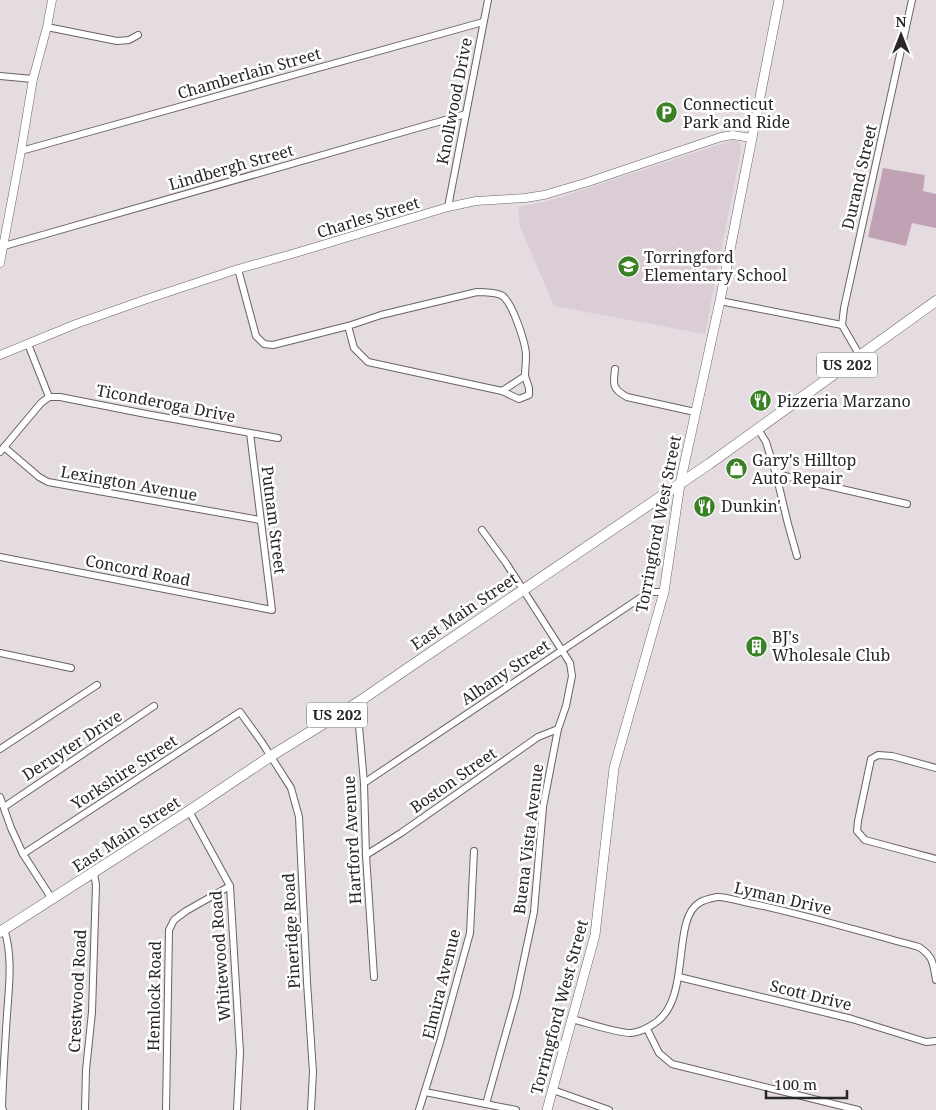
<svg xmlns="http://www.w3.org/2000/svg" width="936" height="1110" font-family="'Noto Serif',serif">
	<rect width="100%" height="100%" fill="#e4dce1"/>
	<!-- built -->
	<polygon fill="#dbcdd5" points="733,140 737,141 740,144 741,150 705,334 554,306 520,226 518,207 549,201"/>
	<!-- green -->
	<polygon fill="#c1a2b5" points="883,168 925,175 923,191 936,194 936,228 912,223 906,246 868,237"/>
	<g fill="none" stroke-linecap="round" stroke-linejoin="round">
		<defs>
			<g id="minor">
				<polyline points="47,27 117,41 129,40 138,35"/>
				<polyline points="0,76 33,79"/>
				<polyline points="21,151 483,22"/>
				<polyline points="448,207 488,0"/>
				<polyline points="4,246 466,114"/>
				<polyline points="238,269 256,336 264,344 273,345 348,326"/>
				<path d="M477,292C484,292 493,292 501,295C512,300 526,344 526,356C526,363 525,370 525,376L502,391L368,362L354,348L348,326L381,315Z"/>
				<polyline points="720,301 842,325"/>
				<polyline points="28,344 49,397"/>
				<polyline points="860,356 842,325 844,308 912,0"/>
				<path d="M615,369C613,384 612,389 627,397L695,412"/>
				<polyline points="502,391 519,399 529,395 529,388 525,376"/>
				<polyline points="49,397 60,397 146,414 278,438"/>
				<polyline points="758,429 766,442 776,474 788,524 797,556"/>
				<polyline points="4,447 39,477 48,482 260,520"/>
				<polyline points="0,452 41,403 49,397"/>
				<polyline points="776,474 907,504"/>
				<polyline points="482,530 506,563 570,663 572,676 566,706 558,729 543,807 534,912 516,997 486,1104"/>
				<polyline points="0,557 272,610 250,433"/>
				<polyline points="0,653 71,668"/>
				<polyline points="357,703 364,783 366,855 374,977"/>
				<polyline points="0,749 97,685"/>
				<polyline points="936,768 892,756 878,755 871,759 858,821 857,831 865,840 936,859"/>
				<polyline points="364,783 646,594 652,592 664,592"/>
				<polyline points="0,797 11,828 23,854 52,899"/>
				<polyline points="4,807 154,706"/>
				<polyline points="189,811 230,886 240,1052 237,1110"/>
				<polyline points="23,854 240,712 261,741 291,788 299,817 307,982 313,1072 311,1110"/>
				<polyline points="366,855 401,833 538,737 558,729"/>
				<polyline points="679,977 852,1019 926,1042 936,1041"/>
				<path d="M572,1019C588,1023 616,1033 631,1033C640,1032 648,1028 655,1023C692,999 671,920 699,903C703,900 712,898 717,897C724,896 746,903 754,904C810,916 865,933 919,947C934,957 933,964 936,980"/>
				<polyline points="647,1029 659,1053 672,1064 858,1110"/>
				<polyline points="553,1090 609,1110"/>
				<polyline points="425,1092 516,1110"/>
				<path d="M3,1110L2,1107C3,1076 5,1045 7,1014C9,987 13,955 4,929"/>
				<polyline points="85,1110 86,1070 92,1012 96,885 94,873"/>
				<polyline points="166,1110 169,930 174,920 186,911 230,886"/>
				<polyline points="419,1110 440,1042 470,933 474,851"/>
			</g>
			<g id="tertiary">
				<polyline points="0,263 21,151 33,79 47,27 52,0"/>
				<polyline points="0,355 76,324 144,300 238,269 292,254 448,207 476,201 525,198 544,195 588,182 721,137 733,135 751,138"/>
			</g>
			<polyline id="secondary" points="547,1110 595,935 614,768 664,592 680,484 720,301 779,0"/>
			<polyline id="trunk" points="0,932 189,811 271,756 357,703 408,668 709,464 936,301"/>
		</defs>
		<!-- minor casing -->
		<use href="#minor" stroke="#696266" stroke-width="8"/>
		<!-- tertiary casing -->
		<use href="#tertiary" stroke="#696266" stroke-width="9"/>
		<!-- secondary casing -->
		<use href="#secondary" stroke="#696266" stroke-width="10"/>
		<!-- trunk casing -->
		<use href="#trunk" stroke="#696266" stroke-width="11"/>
		<!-- minor -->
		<use href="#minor" stroke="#fff" stroke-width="6"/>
		<!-- tertiary -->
		<use href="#tertiary" stroke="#fff" stroke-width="8"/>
		<!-- secondary -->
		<use href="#secondary" stroke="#fff" stroke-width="9"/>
		<!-- trunk -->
		<use href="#trunk" stroke="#fff" stroke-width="10"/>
	</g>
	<!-- icons -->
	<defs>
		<symbol id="parking-disc" viewBox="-11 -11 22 22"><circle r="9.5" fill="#3a8025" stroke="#fff"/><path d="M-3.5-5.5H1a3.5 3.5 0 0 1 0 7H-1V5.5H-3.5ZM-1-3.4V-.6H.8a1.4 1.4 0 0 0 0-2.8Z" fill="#fff"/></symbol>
		<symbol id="school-disc" viewBox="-11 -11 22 22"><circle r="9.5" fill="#3a8025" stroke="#fff"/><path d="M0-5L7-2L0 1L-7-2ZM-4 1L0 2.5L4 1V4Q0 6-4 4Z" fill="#fff"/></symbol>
		<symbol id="restaurant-disc" viewBox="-11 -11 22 22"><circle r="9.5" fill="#3a8025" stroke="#fff"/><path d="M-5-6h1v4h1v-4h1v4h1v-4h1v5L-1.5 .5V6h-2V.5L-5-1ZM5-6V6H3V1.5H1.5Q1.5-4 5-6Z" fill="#fff"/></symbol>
		<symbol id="shop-disc" viewBox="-11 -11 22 22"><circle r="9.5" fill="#3a8025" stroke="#fff"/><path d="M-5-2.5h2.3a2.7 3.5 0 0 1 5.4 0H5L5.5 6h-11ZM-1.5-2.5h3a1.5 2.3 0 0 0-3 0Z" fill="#fff"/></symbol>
		<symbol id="building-disc" viewBox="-11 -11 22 22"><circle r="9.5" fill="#3a8025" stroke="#fff"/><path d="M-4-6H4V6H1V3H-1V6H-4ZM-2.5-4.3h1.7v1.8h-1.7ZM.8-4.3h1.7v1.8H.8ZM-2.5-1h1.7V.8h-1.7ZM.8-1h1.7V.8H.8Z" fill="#fff"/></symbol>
	</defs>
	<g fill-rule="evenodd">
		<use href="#parking-disc" x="654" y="100" width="25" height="25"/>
		<use href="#school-disc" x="616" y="254" width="25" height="25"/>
		<use href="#restaurant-disc" x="748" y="388" width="25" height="25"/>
		<use href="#shop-disc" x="724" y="456" width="25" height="25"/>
		<use href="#restaurant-disc" x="692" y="494" width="25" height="25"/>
		<use href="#building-disc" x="744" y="634" width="25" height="25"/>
	</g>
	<g text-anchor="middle" stroke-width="5" stroke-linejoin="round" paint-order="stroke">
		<!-- shield labels -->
		<g fill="#fff" stroke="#696768" stroke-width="1">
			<rect x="817" y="352.5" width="60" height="25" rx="4"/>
			<rect x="307" y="702.5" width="60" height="25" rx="4"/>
		</g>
		<g font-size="15" font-weight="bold" fill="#292627">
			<text x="847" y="370">US 202</text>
			<text x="337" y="720">US 202</text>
		</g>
		<!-- street labels -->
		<g font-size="16" fill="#292627" stroke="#fff">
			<text transform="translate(249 73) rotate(-16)" y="6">Chamberlain Street</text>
			<text transform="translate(454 101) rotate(-79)" y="6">Knollwood Drive</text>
			<text transform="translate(231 167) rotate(-16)" y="6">Lindbergh Street</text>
			<text transform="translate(859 177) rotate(-77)" y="6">Durand Street</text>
			<text transform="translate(368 217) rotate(-17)" y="6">Charles Street</text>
			<text transform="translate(166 403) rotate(11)" y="6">Ticonderoga Drive</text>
			<text transform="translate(129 483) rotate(10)" y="6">Lexington Avenue</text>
			<text transform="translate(274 520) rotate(83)" y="6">Putnam Street</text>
			<text transform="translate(658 524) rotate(-79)" y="6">Torringford West Street</text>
			<text transform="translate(138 570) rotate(11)" y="6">Concord Road</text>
			<text transform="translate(464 611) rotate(-34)" y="6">East Main Street</text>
			<text transform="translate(505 672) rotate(-34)" y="6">Albany Street</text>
			<text transform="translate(72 745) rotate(-33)" y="6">Deruyter Drive</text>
			<text transform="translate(124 772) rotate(-33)" y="6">Yorkshire Street</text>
			<text transform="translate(453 780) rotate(-35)" y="6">Boston Street</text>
			<text transform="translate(126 834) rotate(-33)" y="6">East Main Street</text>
			<text transform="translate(528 839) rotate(-83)" y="6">Buena Vista Avenue</text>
			<text transform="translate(352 840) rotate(-93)" y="6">Hartford Avenue</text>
			<text transform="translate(783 898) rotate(13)" y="6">Lyman Drive</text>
			<text transform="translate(291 931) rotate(-93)" y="6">Pineridge Road</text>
			<text transform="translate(220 956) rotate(-94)" y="6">Whitewood Road</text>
			<text transform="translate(441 984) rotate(-76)" y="6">Elmira Avenue</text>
			<text transform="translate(77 991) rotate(-87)" y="6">Crestwood Road</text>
			<text transform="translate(811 995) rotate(14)" y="6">Scott Drive</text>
			<text transform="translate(154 996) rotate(-89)" y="6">Hemlock Road</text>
			<text transform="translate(559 1007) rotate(-75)" y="6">Torringford West Street</text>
		</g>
		<!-- poi labels -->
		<g font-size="16" fill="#292627" stroke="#fff" text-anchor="start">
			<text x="683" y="110">Connecticut<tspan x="683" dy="18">Park and Ride</tspan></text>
			<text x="644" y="263">Torringford<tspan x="644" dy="18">Elementary School</tspan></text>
			<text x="777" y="407">Pizzeria Marzano</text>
			<text x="752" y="466">Gary's Hilltop<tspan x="752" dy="18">Auto Repair</tspan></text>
			<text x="721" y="512">Dunkin'</text>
			<text x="772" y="643">BJ's<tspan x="772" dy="18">Wholesale Club</tspan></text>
		</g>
	</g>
	<!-- north arrow -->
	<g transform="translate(901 35)" stroke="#ffffff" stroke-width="4" paint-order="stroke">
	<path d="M0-4L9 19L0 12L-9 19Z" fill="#292627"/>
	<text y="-8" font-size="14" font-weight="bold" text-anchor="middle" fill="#292627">N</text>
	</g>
	<!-- scale -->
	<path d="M766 1090v8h81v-8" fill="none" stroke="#292627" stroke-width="2.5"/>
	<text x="774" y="1090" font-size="15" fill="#292627" stroke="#ffffff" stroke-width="4" paint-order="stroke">100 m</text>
</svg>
